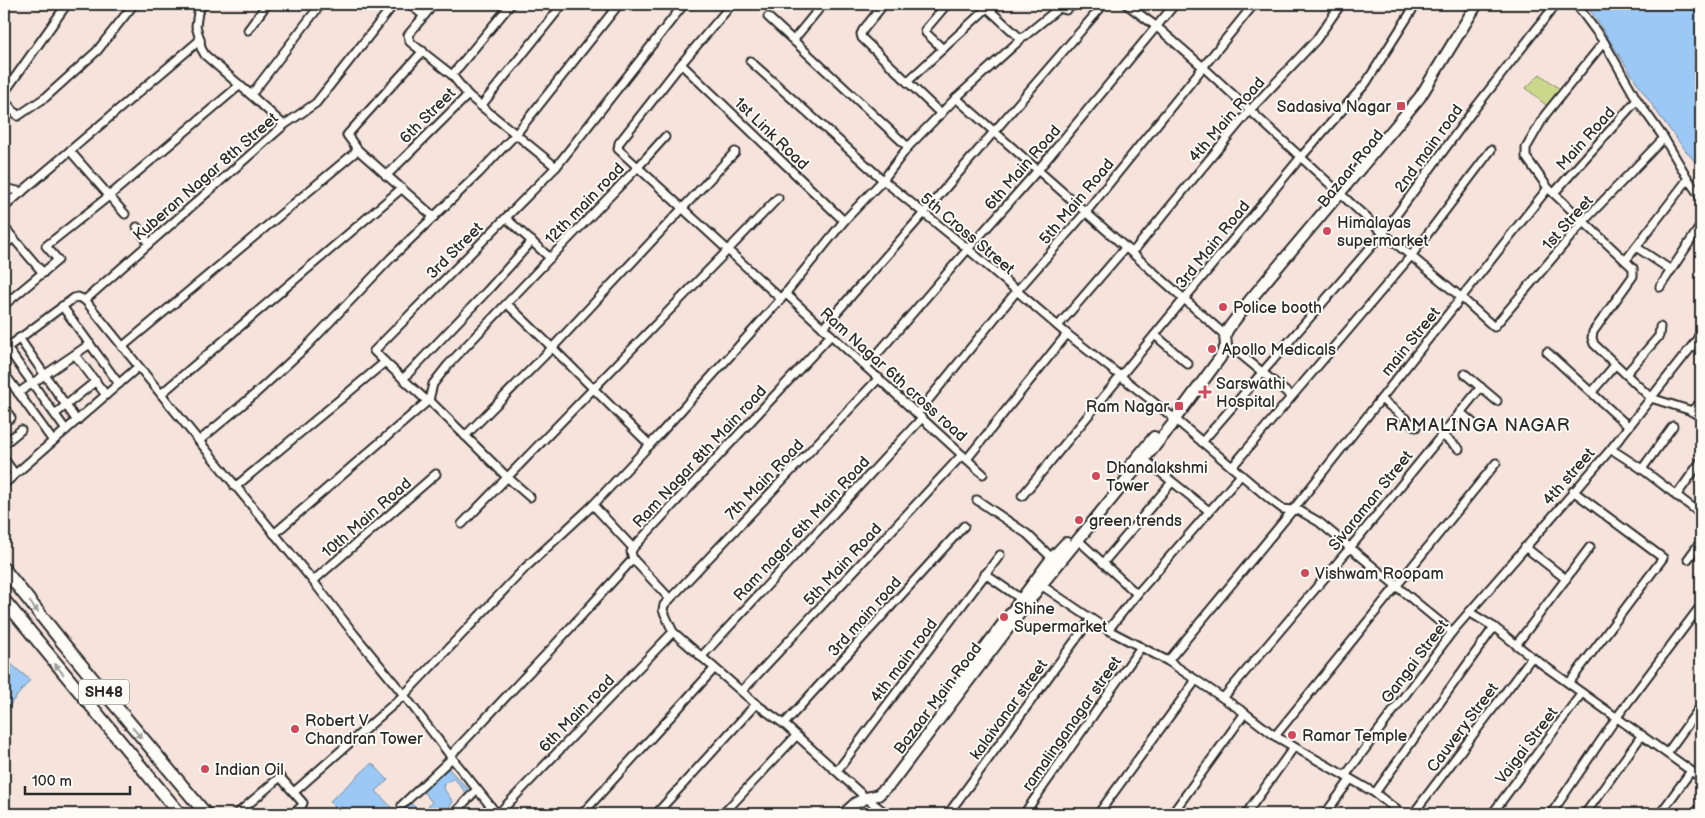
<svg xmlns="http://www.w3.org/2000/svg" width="1705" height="818" font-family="'Balsamiq Sans',sans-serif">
	<rect width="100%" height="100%" fill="#f5e3dc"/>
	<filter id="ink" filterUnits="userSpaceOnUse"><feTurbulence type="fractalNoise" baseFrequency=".02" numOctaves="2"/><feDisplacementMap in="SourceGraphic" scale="10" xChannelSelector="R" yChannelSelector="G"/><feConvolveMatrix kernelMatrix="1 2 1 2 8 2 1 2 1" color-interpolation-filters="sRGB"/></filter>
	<g filter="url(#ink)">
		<!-- green -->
		<polygon fill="#cbd88c" stroke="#7b825c" points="1540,74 1561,90 1547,106 1526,88"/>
		<!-- water -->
		<g fill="#9bc8f5" stroke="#6e89a4">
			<path d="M1586,4H1701V169C1657,118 1623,60 1586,4Z"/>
			<polygon points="4,658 30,680 4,712"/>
			<polygon points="372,763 388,780 376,791 395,811 408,800 422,814 432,802 421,789 447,767 468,789 466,793 454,778 443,785 444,789 453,802 444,814 340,814 330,801"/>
		</g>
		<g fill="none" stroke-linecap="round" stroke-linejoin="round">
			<defs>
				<g id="minor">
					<polyline points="203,4 198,12 196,26 200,40 201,48 205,55 251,95 321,4"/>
					<polyline points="410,4 424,16 408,35 410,42 452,75"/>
					<polyline points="732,4 681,64 619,143 618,149 781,299 844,221 883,180 908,147 956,98 1021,39 1059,8 1066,10 1075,4"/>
					<polyline points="823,4 795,38 795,42 908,147"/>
					<polyline points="884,4 863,30 861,34 862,38 941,114"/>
					<polyline points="983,4 1021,39"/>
					<polyline points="1126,4 1157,27 1203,67 1383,233 1462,298 1494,327 1583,222 1664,138"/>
					<polyline points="1576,4 1604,42 1637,100 1664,138 1688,179 1701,198"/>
					<polyline points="4,7 6,4"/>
					<polyline points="424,16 434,4"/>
					<polyline points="768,17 795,42"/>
					<polyline points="248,30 267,4"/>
					<polyline points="1604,42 1545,115 1529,143 1526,148 1526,157 1548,188 1633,268 1633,276 1593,332 1592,338 1594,344 1651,398 1696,341 1701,332"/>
					<polyline points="943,49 926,33 925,30 947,4"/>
					<polyline points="423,51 347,135 358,150 434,217"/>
					<polyline points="750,61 883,180 968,249 1067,334 1175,419 1271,500 1283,509 1300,511 1319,522 1452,632"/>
					<polyline points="681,64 844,221"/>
					<polyline points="907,82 987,8"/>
					<polyline points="4,93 67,4"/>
					<polyline points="251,95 284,125"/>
					<polyline points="468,95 481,106 563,4"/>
					<polyline points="956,98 1225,335"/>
					<polyline points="4,100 18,116 46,97 97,51 134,4"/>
					<polyline points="481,106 556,167"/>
					<polyline points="70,151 125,214"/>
					<polyline points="386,176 468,95 452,75 511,4"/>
					<polyline points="4,188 22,192"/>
					<polyline points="4,191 11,201 200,40"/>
					<polyline points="1554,193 1637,100"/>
					<polyline points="4,208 11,201"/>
					<polyline points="506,218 550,258 638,167 665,137"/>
					<polyline points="4,227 43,273"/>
					<polyline points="137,227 149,243"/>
					<polyline points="4,246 13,238"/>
					<polyline points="1636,247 1671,270"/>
					<polyline points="1132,253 1250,110 1316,40 1341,4"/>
					<polyline points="1626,260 1688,179"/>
					<polyline points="1660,287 1701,225"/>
					<polyline points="785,293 983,474"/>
					<polyline points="85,300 284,125 316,103 394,4"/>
					<polyline points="85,300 199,441"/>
					<path d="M507,304C556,350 602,398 650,445"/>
					<polyline points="4,305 58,260 46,246 109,196 240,85"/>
					<polyline points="62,306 119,384"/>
					<polyline points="1058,326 1126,247"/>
					<polyline points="823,328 924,213 1104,4"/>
					<polyline points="1155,335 1188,364"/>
					<polyline points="19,338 77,421"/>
					<polyline points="122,347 358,150"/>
					<polyline points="7,348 66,430"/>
					<polyline points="4,350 74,298 78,297 85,300"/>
					<polyline points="1225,350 1239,353 1291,396"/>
					<polyline points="1547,352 1628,426"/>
					<polyline points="75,355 106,395"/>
					<polyline points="385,362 427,401"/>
					<polyline points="866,367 968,249 1038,170 1175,4"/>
					<polyline points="4,373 53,441"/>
					<polyline points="1465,374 1497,401"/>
					<polyline points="1626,374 1659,336 1660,327"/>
					<polyline points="879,378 670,599 664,605 663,610 673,632 756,704 784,724 866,798 887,814"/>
					<polyline points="403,379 488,290 532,241"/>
					<polyline points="1592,392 1615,365"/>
					<polyline points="18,393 90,344"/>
					<polyline points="161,394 401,189"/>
					<polyline points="1381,399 1416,427"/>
					<polyline points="429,400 507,477 530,497"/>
					<polyline points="4,407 11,418"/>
					<polyline points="1691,411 1701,402"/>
					<polyline points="1460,412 1474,424"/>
					<polyline points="55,414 96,381"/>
					<polyline points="917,414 1016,292 1086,212 1254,4"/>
					<polyline points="1441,434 1459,449"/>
					<polyline points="465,436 553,347 735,152"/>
					<polyline points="1202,442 1383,233 1472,112 1556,4"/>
					<polyline points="4,444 21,430"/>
					<polyline points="1611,449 1642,469 1701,514"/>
					<polyline points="4,459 15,474"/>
					<polyline points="967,459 1067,334"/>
					<polyline points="1145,460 1209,511"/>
					<polyline points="1232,467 1411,256 1491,150"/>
					<polyline points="1642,469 1673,426"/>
					<polyline points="4,484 138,367"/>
					<polyline points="235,487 385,362 374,351 556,167 684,4"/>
					<polyline points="1022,496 1301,157 1366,83 1416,4"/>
					<polyline points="1676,496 1701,461"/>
					<polyline points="977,500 1027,534 1052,558"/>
					<polyline points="593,505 659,435 781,299"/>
					<polyline points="462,524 728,250 778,198"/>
					<polyline points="274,534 429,400 433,384 448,365 550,258"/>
					<polyline points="1078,540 1137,594"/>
					<polyline points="1525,547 1566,579"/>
					<polyline points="1688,559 1701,541"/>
					<polyline points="1103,563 1172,482"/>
					<polyline points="985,574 1021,599"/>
					<polyline points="313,581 436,474"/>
					<polyline points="1038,583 1108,630 1168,661 1245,713 1275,736 1375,793 1402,814"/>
					<polyline points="670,599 633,559 631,552 633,548 831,335"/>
					<polyline points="1469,612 1494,627 1532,657 1701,778"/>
					<polyline points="1108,630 1137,594 1241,475"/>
					<polyline points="1516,645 1590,547"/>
					<polyline points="701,657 922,418"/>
					<polyline points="1168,661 1292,511 1548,188"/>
					<polyline points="1569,683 1663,558 1573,491"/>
					<polyline points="742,691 962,455"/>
					<polyline points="1223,698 1349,549 1481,387"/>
					<polyline points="784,724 964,526"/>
					<polyline points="1275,736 1496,463"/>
					<polyline points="1667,753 1701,706"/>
					<polyline points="450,756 552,648 633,559"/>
					<polyline points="837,771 1000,555"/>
					<polyline points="1345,776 1452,632 1611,449 1651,398 1689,410 1701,417"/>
					<polyline points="294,792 404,695 525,568 593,505 633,548"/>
					<polyline points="1375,793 1494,627"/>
					<polyline points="402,805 452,758"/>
					<polyline points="237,814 280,777 303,803 301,807 293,814"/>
					<polyline points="454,814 477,789"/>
					<polyline points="497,814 452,758 404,695 354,634 313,581 199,441 255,394 306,347 391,258 479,173 516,134 619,4"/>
					<polyline points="498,814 673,632"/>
					<polyline points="582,814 714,669"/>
					<polyline points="656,814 756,704"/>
					<polyline points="723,814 796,736"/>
					<polyline points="948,814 1091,619"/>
					<polyline points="1024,814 1141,647"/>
					<polyline points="1098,814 1196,680"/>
					<polyline points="1172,814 1245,713"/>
					<polyline points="1246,814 1294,747"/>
					<polyline points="1325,814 1350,780"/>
					<polyline points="1413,814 1532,657"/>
					<polyline points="1492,814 1582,693"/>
					<polyline points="1551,814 1617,717 1699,608"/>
					<polyline points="1585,814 1642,735"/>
					<polyline points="1660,814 1691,771"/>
				</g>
				<g id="secondary">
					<polyline points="1125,472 1154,437"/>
					<polyline points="949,696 1052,558 1066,543"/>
					<polyline points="844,814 856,803 866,798 878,795 891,783 1041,585 1172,425 1175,419 1220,358 1226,346 1225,335 1228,329 1250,300 1420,97 1477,4"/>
				</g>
				<g id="primary">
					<polyline points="4,569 63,643 206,814"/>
					<polyline points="4,600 180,814"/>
				</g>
			</defs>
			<!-- minor casing -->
			<use href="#minor" stroke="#2b2b2b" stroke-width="11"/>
			<!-- secondary casing -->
			<use href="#secondary" stroke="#2b2b2b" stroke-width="14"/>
			<!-- primary casing -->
			<use href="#primary" stroke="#2b2b2b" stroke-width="15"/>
			<!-- minor -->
			<use href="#minor" stroke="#fdfcf7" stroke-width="7"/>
			<!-- secondary -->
			<use href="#secondary" stroke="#fdfcf7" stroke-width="10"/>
			<!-- primary -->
			<use href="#primary" stroke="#fdfcf7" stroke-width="11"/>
		</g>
		<!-- one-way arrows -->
		<defs><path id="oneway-solid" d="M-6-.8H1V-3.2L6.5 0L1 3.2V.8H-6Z" transform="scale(1.25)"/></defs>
		<g fill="#9e9e9b">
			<use href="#oneway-solid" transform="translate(34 607) rotate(51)"/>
			<use href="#oneway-solid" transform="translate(59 669) rotate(-130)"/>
			<use href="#oneway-solid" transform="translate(137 733) rotate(50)"/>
		</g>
	</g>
	<!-- markers -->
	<g fill="#d1495b" stroke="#fdfcf7" stroke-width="2">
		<rect x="1396" y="101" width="10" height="10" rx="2.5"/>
		<circle cx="1327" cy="231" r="5"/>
		<circle cx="1223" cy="307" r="5"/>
		<circle cx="1212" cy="349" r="5"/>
		<path d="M1202.5 384.5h5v5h5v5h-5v5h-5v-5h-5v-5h5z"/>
		<rect x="1174" y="401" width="10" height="10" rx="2.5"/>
		<circle cx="1096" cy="476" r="5"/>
		<circle cx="1079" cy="520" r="5"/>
		<circle cx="1305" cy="573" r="5"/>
		<circle cx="1004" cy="617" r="5"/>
		<circle cx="295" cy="729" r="5"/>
		<circle cx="1292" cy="735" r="5"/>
		<circle cx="205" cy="769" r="5"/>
	</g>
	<g text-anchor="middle" stroke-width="4" stroke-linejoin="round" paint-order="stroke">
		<!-- shield labels -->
		<rect fill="#fdfcf7" stroke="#6a6a68" stroke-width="1" x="79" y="679.5" width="50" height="25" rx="4"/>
		<g font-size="15" font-weight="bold" fill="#2b2b2b">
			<text x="104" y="697">SH48</text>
		</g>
		<!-- poi labels -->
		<g font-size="16" fill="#2b2b2b" stroke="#fdfcf7" text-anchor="start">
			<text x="1391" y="112" text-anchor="end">Sadasiva Nagar</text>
			<text x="1337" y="228">Himalayas<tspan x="1337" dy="18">supermarket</tspan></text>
			<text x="1233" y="313">Police booth</text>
			<text x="1222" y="355">Apollo Medicals</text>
			<text x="1216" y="389">Sarswathi<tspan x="1216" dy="18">Hospital</tspan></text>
			<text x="1169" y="412" text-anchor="end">Ram Nagar</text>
			<text x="1106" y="473">Dhanalakshmi<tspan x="1106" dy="18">Tower</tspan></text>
			<text x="1089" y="526">green trends</text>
			<text x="1315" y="579">Vishwam Roopam</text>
			<text x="1014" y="614">Shine<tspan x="1014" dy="18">Supermarket</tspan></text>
			<text x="305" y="726">Robert V<tspan x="305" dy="18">Chandran Tower</tspan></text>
			<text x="1302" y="741">Ramar Temple</text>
			<text x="215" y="775">Indian Oil</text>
		</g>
		<!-- street labels -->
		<g font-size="16" fill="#2b2b2b" stroke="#fdfcf7">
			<text transform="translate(427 115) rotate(-45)" y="6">6th Street</text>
			<text transform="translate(1226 119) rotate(-49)" y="6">4th Main Road</text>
			<text transform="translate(772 133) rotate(44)" y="6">1st Link Road</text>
			<text transform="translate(1585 138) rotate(-48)" y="6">Main Road</text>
			<text transform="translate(1428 148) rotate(-54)" y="6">2nd main road</text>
			<text transform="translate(1022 167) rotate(-49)" y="6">6th Main Road</text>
			<text transform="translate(1350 168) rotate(-51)" y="6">Bazaar Road</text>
			<text transform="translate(205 176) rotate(-41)" y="6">Kuberan Nagar 8th Street</text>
			<text transform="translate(1076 201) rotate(-50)" y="6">5th Main Road</text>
			<text transform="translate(584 203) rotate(-46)" y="6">12th main road</text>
			<text transform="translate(1567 222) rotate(-48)" y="6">1st Street</text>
			<text transform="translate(968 233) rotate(40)" y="6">5th Cross Street</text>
			<text transform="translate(1212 244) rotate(-51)" y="6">3rd Main Road</text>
			<text transform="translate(454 250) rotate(-45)" y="6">3rd Street</text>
			<text transform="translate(1410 341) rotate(-51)" y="6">main Street</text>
			<text transform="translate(894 374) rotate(42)" y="6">Ram Nagar 6th cross road</text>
			<text transform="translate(699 456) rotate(-47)" y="6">Ram Nagar 8th Main road</text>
			<text transform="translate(1568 476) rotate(-49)" y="6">4th street</text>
			<text transform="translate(764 479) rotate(-46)" y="6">7th Main Road</text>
			<text transform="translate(1370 500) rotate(-51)" y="6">Sivaraman Street</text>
			<text transform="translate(366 517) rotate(-41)" y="6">10th Main Road</text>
			<text transform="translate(801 528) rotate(-47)" y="6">Ram nagar 6th Main Road</text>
			<text transform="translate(842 564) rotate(-47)" y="6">5th Main Road</text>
			<text transform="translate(864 616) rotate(-48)" y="6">3rd main road</text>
			<text transform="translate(903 660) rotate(-53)" y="6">4th main road</text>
			<text transform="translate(1414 661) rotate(-53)" y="6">Gangai Street</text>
			<text transform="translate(937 698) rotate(-53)" y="6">Bazaar Main Road</text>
			<text transform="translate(1008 709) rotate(-54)" y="6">kalaivanar street</text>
			<text transform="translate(576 713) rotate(-46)" y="6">6th Main road</text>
			<text transform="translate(1071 723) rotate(-55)" y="6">ramalinganagar street</text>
			<text transform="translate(1462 727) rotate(-53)" y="6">Cauvery Street</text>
			<text transform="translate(1526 745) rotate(-53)" y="6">Vaigai Street</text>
		</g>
		<!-- neighbourhood labels -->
		<g font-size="18" letter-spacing="1" fill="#2b2b2b" stroke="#fdfcf7">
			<text x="1478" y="431">RAMALINGA NAGAR</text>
		</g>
	</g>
	<!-- margin -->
	<rect width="1705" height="818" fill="none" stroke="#fdfcf7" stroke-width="20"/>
	<rect x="10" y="10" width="1685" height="798" fill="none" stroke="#2b2b2b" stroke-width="2" filter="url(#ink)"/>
	<!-- scale -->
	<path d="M25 786v8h105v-8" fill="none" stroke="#2b2b2b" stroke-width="2.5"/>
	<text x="32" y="786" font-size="15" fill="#2b2b2b" stroke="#fdfcf7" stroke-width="4" paint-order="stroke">100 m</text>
</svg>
